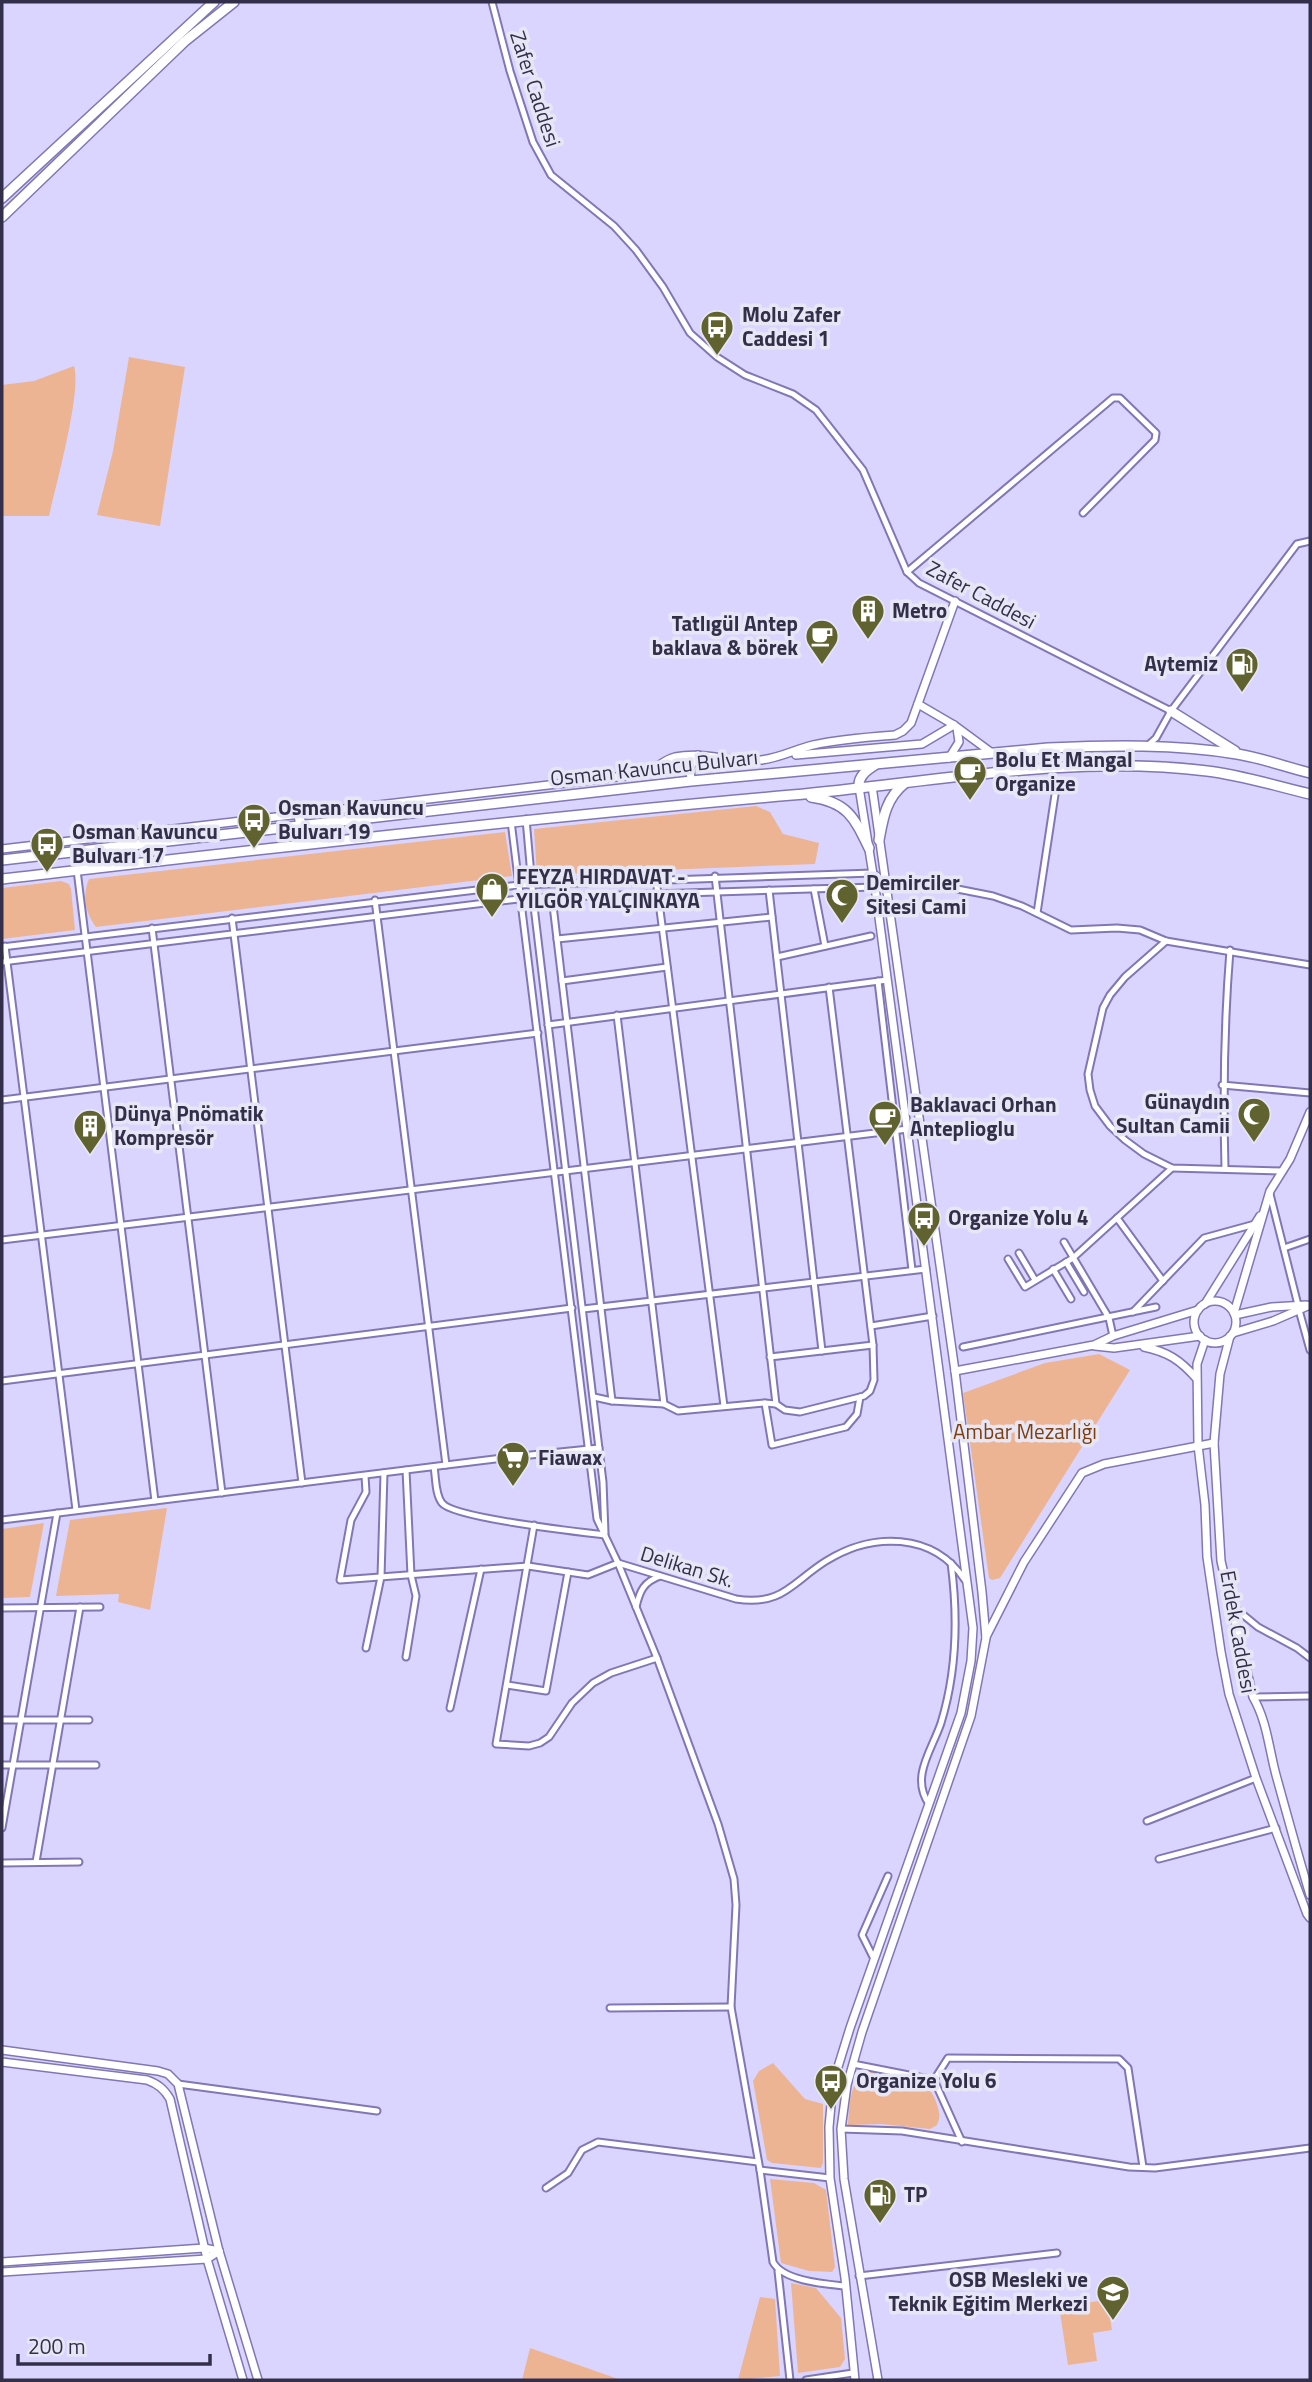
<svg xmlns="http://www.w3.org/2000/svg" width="1312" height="2382" font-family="'Titillium Web',sans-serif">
	<rect width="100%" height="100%" fill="#dad5fe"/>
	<!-- green -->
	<g fill="#edb494">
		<polygon points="129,357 185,367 160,526 97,515 113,451"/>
		<path d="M74,366C82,391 56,485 49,516H2V385L34,381Z"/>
		<polygon points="756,806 770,812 783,834 819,843 815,864 537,875 534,829"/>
		<path d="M505,832L512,876L96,927C85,912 82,896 89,879Z"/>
		<polygon points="61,881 69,884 71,889 75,930 2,939 2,888"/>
		<polygon points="1099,1354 1130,1370 1000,1578 992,1580 989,1578 963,1393 1045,1363"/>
		<polygon points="167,1508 150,1610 118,1602 119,1594 56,1596 70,1520"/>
		<polygon points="44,1523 30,1597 2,1598 2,1529"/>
		<polygon points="773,2063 805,2099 823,2104 823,2163 821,2168 772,2163 767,2160 753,2081 759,2071"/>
		<path d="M874,2070C902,2075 931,2076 938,2108C940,2115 940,2118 937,2125L930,2129L881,2124L848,2125C850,2104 848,2076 874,2070Z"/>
		<polygon points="770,2179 814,2183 826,2190 835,2267 832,2272 809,2271 781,2263"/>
		<polygon points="791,2283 816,2288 841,2318 845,2359 840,2367 798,2373"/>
		<polygon points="760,2297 775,2299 780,2376 738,2380"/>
		<polygon points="1107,2300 1112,2330 1093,2333 1097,2361 1068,2365 1059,2306"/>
		<polygon points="530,2348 621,2380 522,2380"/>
	</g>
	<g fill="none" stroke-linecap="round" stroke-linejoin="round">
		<defs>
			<g id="minor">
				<polyline points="492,2 510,71 533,142 551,175 614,226 636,250 663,287 690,333 717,357 745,375 793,394 816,410 863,470 907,572 919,583 1171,711"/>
				<polyline points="907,572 1113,398 1120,398 1156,433 1155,440 1083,513"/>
				<polyline points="1147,746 1156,738 1171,711 1297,544 1310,541"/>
				<polyline points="526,819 533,898 603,1482 605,1533"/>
				<path d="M511,821L597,1519L618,1563L657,1658L718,1824L734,1879L736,1905L731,2007L760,2170L773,2262C783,2281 825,2284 845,2286"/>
				<polyline points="77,870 155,1501"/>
				<polyline points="715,876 776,1404"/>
				<polyline points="656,879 724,1406"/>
				<polyline points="814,889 825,946"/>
				<polyline points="769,890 822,1351"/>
				<polyline points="552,897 612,1401 594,1397"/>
				<polyline points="375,900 446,1465"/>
				<polyline points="1037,913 1056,788"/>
				<polyline points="232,918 302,1483"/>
				<polyline points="152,928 222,1493"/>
				<polyline points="557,939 772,917"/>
				<polyline points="1166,941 1125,977 1110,995 1103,1008 1088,1074 1090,1090 1095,1106 1110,1126 1125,1140 1144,1154 1172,1168 1283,1171"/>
				<polyline points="5,946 76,1510"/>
				<polyline points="2,947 519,885 873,873 885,882"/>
				<polyline points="777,957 871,936"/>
				<polyline points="2,962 527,898 875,887 885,882 932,884 993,896 1022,906 1071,930 1117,928 1140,930 1166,941 1310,965"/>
				<polyline points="562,981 667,967"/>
				<polyline points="878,981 912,1270"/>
				<polyline points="617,1015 664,1404"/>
				<polyline points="548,1025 887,980"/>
				<polyline points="1222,1085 1310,1093"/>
				<polyline points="2,1100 538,1033"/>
				<path d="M1225,1169C1223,1095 1224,1024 1230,950"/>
				<polyline points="1270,1194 1298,1305"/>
				<polyline points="1117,1218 1163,1281"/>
				<polyline points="2,1240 908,1129"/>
				<polyline points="1064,1242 1109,1318 1113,1336"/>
				<polyline points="1284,1248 1310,1239"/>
				<polyline points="1019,1253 1035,1280"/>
				<polyline points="1008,1259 1025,1287 1073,1258 1172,1168"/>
				<polyline points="1066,1262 1084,1292"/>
				<polyline points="1053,1269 1071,1299"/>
				<polyline points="583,1309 926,1269"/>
				<polyline points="1299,1310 1310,1350"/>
				<polyline points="1133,1312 1204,1238 1255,1224"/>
				<polyline points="871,1326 933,1316"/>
				<polyline points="963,1347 1156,1307"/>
				<polyline points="770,1357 873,1345"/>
				<polyline points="2,1381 572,1308"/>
				<polyline points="612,1401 664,1404 678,1411 765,1403 776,1404 785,1410 800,1412 864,1396 870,1391 874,1380 873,1345 829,987"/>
				<polyline points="765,1403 772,1445 846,1427 857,1414 860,1397"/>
				<path d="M434,1467C436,1478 435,1494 442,1503C453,1518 580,1532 605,1535"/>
				<polyline points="406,1470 411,1575 416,1596 406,1657"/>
				<polyline points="365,1476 366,1492 351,1520 340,1580 528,1566 588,1575 618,1563"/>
				<polyline points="2,1520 511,1457 599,1448"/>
				<polyline points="534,1525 496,1744 529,1746 540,1743 549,1737 572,1703 593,1683 611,1673 657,1658"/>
				<path d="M618,1563L736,1599C783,1606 791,1583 826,1561C872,1532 933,1532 965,1580"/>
				<polyline points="1230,1604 1258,1627 1297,1648 1310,1658"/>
				<path d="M636,1607C640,1590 644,1582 660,1576"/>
				<polyline points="2,1608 100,1607"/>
				<polyline points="366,1648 381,1577 384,1473"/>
				<polyline points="507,1685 546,1691 568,1572"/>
				<polyline points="1253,1697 1310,1696"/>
				<polyline points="450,1708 481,1569"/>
				<polyline points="2,1720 89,1720"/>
				<polyline points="2,1765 96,1765"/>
				<path d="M929,1804C910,1777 932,1750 941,1723C957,1671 958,1616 951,1563"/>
				<polyline points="1147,1821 1256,1778"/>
				<polyline points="2,1828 57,1513"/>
				<polyline points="1159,1859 1276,1828"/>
				<polyline points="36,1862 80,1607"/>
				<polyline points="2,1863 79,1862"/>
				<polyline points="874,1959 862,1935 888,1876"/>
				<polyline points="610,2008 731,2007"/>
				<polyline points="853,2064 934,2080"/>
				<polyline points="934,2080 948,2058 1119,2059 1128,2068 1143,2167"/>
				<polyline points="934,2080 962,2142"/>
				<polyline points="178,2084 377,2111"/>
				<polyline points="841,2129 902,2131 1129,2167 1155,2168 1310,2148"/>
				<polyline points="760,2170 830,2178"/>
				<polyline points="546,2188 568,2173 582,2150 598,2142 758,2162"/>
				<polyline points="778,2271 790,2380"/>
				<polyline points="859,2276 1057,2253"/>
				<polyline points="806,2380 853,2373"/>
			</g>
			<g id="tertiary">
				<polyline points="918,704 954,725 992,753"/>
				<polyline points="796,755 922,744 954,725"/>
				<polyline points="949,758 959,742 957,728"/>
				<polyline points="691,781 690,767 698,755"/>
				<polyline points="872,786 955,1371 982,1592 986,1638 971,1716 862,2032 847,2085 841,2129 844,2179 878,2380"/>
				<path d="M2,849L642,774C655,771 662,760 675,757C705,751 732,763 761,760C780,758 796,749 813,745C839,739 868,737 895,735L903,731L911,723L955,601"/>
				<circle cx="1215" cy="1322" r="21"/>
				<polyline points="1205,1304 1260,1216"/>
				<polyline points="1234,1313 1270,1191 1290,1159 1310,1112"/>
				<polyline points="1235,1315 1272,1307 1306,1305"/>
				<polyline points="1233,1333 1273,1321 1310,1305"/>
				<path d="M1230,1336L1220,1374L1214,1443L1221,1561L1253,1697C1267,1721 1269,1749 1276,1775C1287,1815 1298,1855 1310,1895"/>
				<polyline points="1205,1340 1197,1364 1198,1445 1205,1505 1207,1557 1221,1652 1229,1694 1256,1778 1307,1914 1310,1918"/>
				<polyline points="1095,1346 1114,1348 1200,1336"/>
				<path d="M1144,1347C1168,1352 1180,1360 1196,1378"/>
				<polyline points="955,1371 1094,1345 1113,1336 1198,1310"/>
				<polyline points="986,1637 1024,1562 1082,1473 1104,1464 1214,1443"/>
				<polyline points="2,2050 158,2071 168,2074 178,2084 219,2251 258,2380"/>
				<path d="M2,2062L147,2080C158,2084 164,2089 170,2099L207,2259L243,2380"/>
				<polyline points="2,2262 204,2248 219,2251"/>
				<polyline points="2,2272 207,2259 219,2251"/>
				<polyline points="855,2380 845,2278 830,2178 829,2127 833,2083 850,2028 961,1713 971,1661 973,1628 875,887 859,787"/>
			</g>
			<g id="trunk">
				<polyline points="2,198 214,2"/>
				<polyline points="2,217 185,41 234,2"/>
				<polyline points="1171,711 1235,751"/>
				<path d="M859,787C858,776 867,770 875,765"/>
				<path d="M811,797C847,802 854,817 869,848"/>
				<polyline points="299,815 301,826"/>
				<path d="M879,840C883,818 886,798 905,783"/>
				<path d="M2,860L691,781L1048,748C1111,745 1175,744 1237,754C1262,758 1286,767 1310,773"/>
				<path d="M2,879C265,849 528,818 792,795C929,783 1068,754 1207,771C1241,775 1276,786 1310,794"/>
			</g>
		</defs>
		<!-- minor casing -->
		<use href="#minor" stroke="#8177b5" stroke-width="9"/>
		<!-- tertiary casing -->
		<use href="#tertiary" stroke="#8177b5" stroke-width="10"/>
		<!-- trunk casing -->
		<use href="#trunk" stroke="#8177b5" stroke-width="12"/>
		<!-- minor -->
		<use href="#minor" stroke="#fff" stroke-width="5"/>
		<!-- tertiary -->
		<use href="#tertiary" stroke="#fff" stroke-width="7"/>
		<!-- trunk -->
		<use href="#trunk" stroke="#fff" stroke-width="9"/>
	</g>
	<!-- icons -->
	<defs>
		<symbol id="bus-pin" viewBox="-11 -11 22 30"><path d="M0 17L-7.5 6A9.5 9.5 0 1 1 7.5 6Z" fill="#60622f" stroke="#e7e6f4"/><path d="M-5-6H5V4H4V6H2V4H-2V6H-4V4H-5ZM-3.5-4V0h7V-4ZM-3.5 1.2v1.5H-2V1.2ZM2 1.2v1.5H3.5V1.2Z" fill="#fff"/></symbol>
		<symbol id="building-pin" viewBox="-11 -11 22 30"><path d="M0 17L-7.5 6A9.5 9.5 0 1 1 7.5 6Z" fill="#60622f" stroke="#e7e6f4"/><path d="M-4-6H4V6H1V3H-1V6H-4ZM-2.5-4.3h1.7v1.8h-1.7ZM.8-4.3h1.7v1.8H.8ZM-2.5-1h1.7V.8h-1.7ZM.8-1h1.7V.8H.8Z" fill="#fff"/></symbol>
		<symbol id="cafe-pin" viewBox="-11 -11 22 30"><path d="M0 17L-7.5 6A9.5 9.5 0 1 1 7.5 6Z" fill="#60622f" stroke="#e7e6f4"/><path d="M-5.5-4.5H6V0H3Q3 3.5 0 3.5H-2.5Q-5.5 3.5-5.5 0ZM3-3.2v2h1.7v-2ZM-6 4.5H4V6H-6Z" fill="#fff"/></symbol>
		<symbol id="fuel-pin" viewBox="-11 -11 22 30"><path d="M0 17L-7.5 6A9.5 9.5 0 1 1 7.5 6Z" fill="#60622f" stroke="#e7e6f4"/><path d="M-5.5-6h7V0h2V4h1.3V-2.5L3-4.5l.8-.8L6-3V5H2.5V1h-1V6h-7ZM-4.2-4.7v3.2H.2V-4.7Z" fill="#fff"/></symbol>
		<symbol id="shop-pin" viewBox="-11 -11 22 30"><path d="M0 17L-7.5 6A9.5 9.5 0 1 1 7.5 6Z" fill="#60622f" stroke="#e7e6f4"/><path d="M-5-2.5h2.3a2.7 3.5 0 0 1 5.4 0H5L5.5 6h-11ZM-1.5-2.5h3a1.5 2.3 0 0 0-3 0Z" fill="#fff"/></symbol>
		<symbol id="mosque-pin" viewBox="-11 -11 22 30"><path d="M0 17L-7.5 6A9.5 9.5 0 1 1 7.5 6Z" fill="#60622f" stroke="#e7e6f4"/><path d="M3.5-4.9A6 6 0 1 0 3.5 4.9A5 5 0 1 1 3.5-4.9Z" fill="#fff"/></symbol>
		<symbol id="supermarket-pin" viewBox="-11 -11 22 30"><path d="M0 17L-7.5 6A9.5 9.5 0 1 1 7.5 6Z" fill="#60622f" stroke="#e7e6f4"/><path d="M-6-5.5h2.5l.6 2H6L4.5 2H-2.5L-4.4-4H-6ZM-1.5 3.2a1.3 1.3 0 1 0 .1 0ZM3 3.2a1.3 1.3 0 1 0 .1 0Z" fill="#fff"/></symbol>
		<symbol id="school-pin" viewBox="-11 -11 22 30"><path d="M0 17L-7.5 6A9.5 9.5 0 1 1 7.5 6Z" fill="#60622f" stroke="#e7e6f4"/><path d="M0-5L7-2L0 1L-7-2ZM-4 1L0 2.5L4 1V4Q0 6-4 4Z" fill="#fff"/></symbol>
	</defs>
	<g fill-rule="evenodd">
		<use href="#bus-pin" x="698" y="308" width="38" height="52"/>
		<use href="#building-pin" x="849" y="592" width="38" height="52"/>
		<use href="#cafe-pin" x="803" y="617" width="38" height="52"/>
		<use href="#fuel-pin" x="1223" y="645" width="38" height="52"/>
		<use href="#cafe-pin" x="951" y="753" width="38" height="52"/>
		<use href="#bus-pin" x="235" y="801" width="38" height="52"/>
		<use href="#bus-pin" x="28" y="825" width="38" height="52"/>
		<use href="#shop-pin" x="473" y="870" width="38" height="52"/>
		<use href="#mosque-pin" x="823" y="876" width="38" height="52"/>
		<use href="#mosque-pin" x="1235" y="1095" width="38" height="52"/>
		<use href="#cafe-pin" x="866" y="1098" width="38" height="52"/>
		<use href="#building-pin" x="71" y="1107" width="38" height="52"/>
		<use href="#bus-pin" x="905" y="1199" width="38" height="52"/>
		<use href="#supermarket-pin" x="494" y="1439" width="38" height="52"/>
		<use href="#bus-pin" x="812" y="2062" width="38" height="52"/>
		<use href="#fuel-pin" x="861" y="2176" width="38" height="52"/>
		<use href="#school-pin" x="1094" y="2273" width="38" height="52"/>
	</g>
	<g text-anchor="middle" stroke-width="7" stroke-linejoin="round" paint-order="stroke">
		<!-- street labels -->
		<g font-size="21" fill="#332f4a" stroke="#e7e6f4">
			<text transform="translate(535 89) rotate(72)" y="7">Zafer Caddesi</text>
			<text transform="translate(981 595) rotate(28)" y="7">Zafer Caddesi</text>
			<text transform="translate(654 768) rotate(-6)" y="7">Osman Kavuncu Bulvarı</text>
			<text transform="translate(687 1567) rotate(17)" y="7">Delikan Sk.</text>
			<text transform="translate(1238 1632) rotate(80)" y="7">Erdek Caddesi</text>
		</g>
		<!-- poi labels -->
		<g font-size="21" font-weight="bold" fill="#332f4a" stroke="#e7e6f4" text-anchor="start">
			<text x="742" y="322">Molu Zafer<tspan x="742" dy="24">Caddesi 1</tspan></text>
			<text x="892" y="618">Metro</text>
			<text x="798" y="631" text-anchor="end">Tatlıgül Antep<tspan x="798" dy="24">baklava &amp; börek</tspan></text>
			<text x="1218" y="671" text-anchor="end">Aytemiz</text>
			<text x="995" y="767">Bolu Et Mangal<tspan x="995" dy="24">Organize</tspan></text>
			<text x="278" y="815">Osman Kavuncu<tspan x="278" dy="24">Bulvarı 19</tspan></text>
			<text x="72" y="839">Osman Kavuncu<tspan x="72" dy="24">Bulvarı 17</tspan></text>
			<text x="516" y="884">FEYZA HIRDAVAT -<tspan x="516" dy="24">YILGÖR YALÇINKAYA</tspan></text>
			<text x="866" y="890">Demirciler<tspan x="866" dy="24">Sitesi Cami</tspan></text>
			<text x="1230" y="1109" text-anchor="end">Günaydın<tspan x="1230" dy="24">Sultan Camii</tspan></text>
			<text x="910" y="1112">Baklavaci Orhan<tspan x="910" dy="24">Anteplioglu</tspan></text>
			<text x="114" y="1121">Dünya Pnömatik<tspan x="114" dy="24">Kompresör</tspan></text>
			<text x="948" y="1225">Organize Yolu 4</text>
			<text x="538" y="1465">Fiawax</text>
			<text x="856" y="2088">Organize Yolu 6</text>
			<text x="904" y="2202">TP</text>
			<text x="1088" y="2287" text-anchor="end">OSB Mesleki ve<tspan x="1088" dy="24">Teknik Eğitim Merkezi</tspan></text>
		</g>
		<!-- park labels -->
		<g font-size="21" fill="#7d3d0e" stroke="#e7e6f4">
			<text x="1025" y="1439">Ambar Mezarlığı</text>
		</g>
	</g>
	<!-- border -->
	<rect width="1312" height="2382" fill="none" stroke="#332f4a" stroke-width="7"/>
	<!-- scale -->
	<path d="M18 2354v10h192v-10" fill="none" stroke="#332f4a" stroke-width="3.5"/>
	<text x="28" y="2354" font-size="21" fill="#332f4a" stroke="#e7e6f4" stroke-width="5" paint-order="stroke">200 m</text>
</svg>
